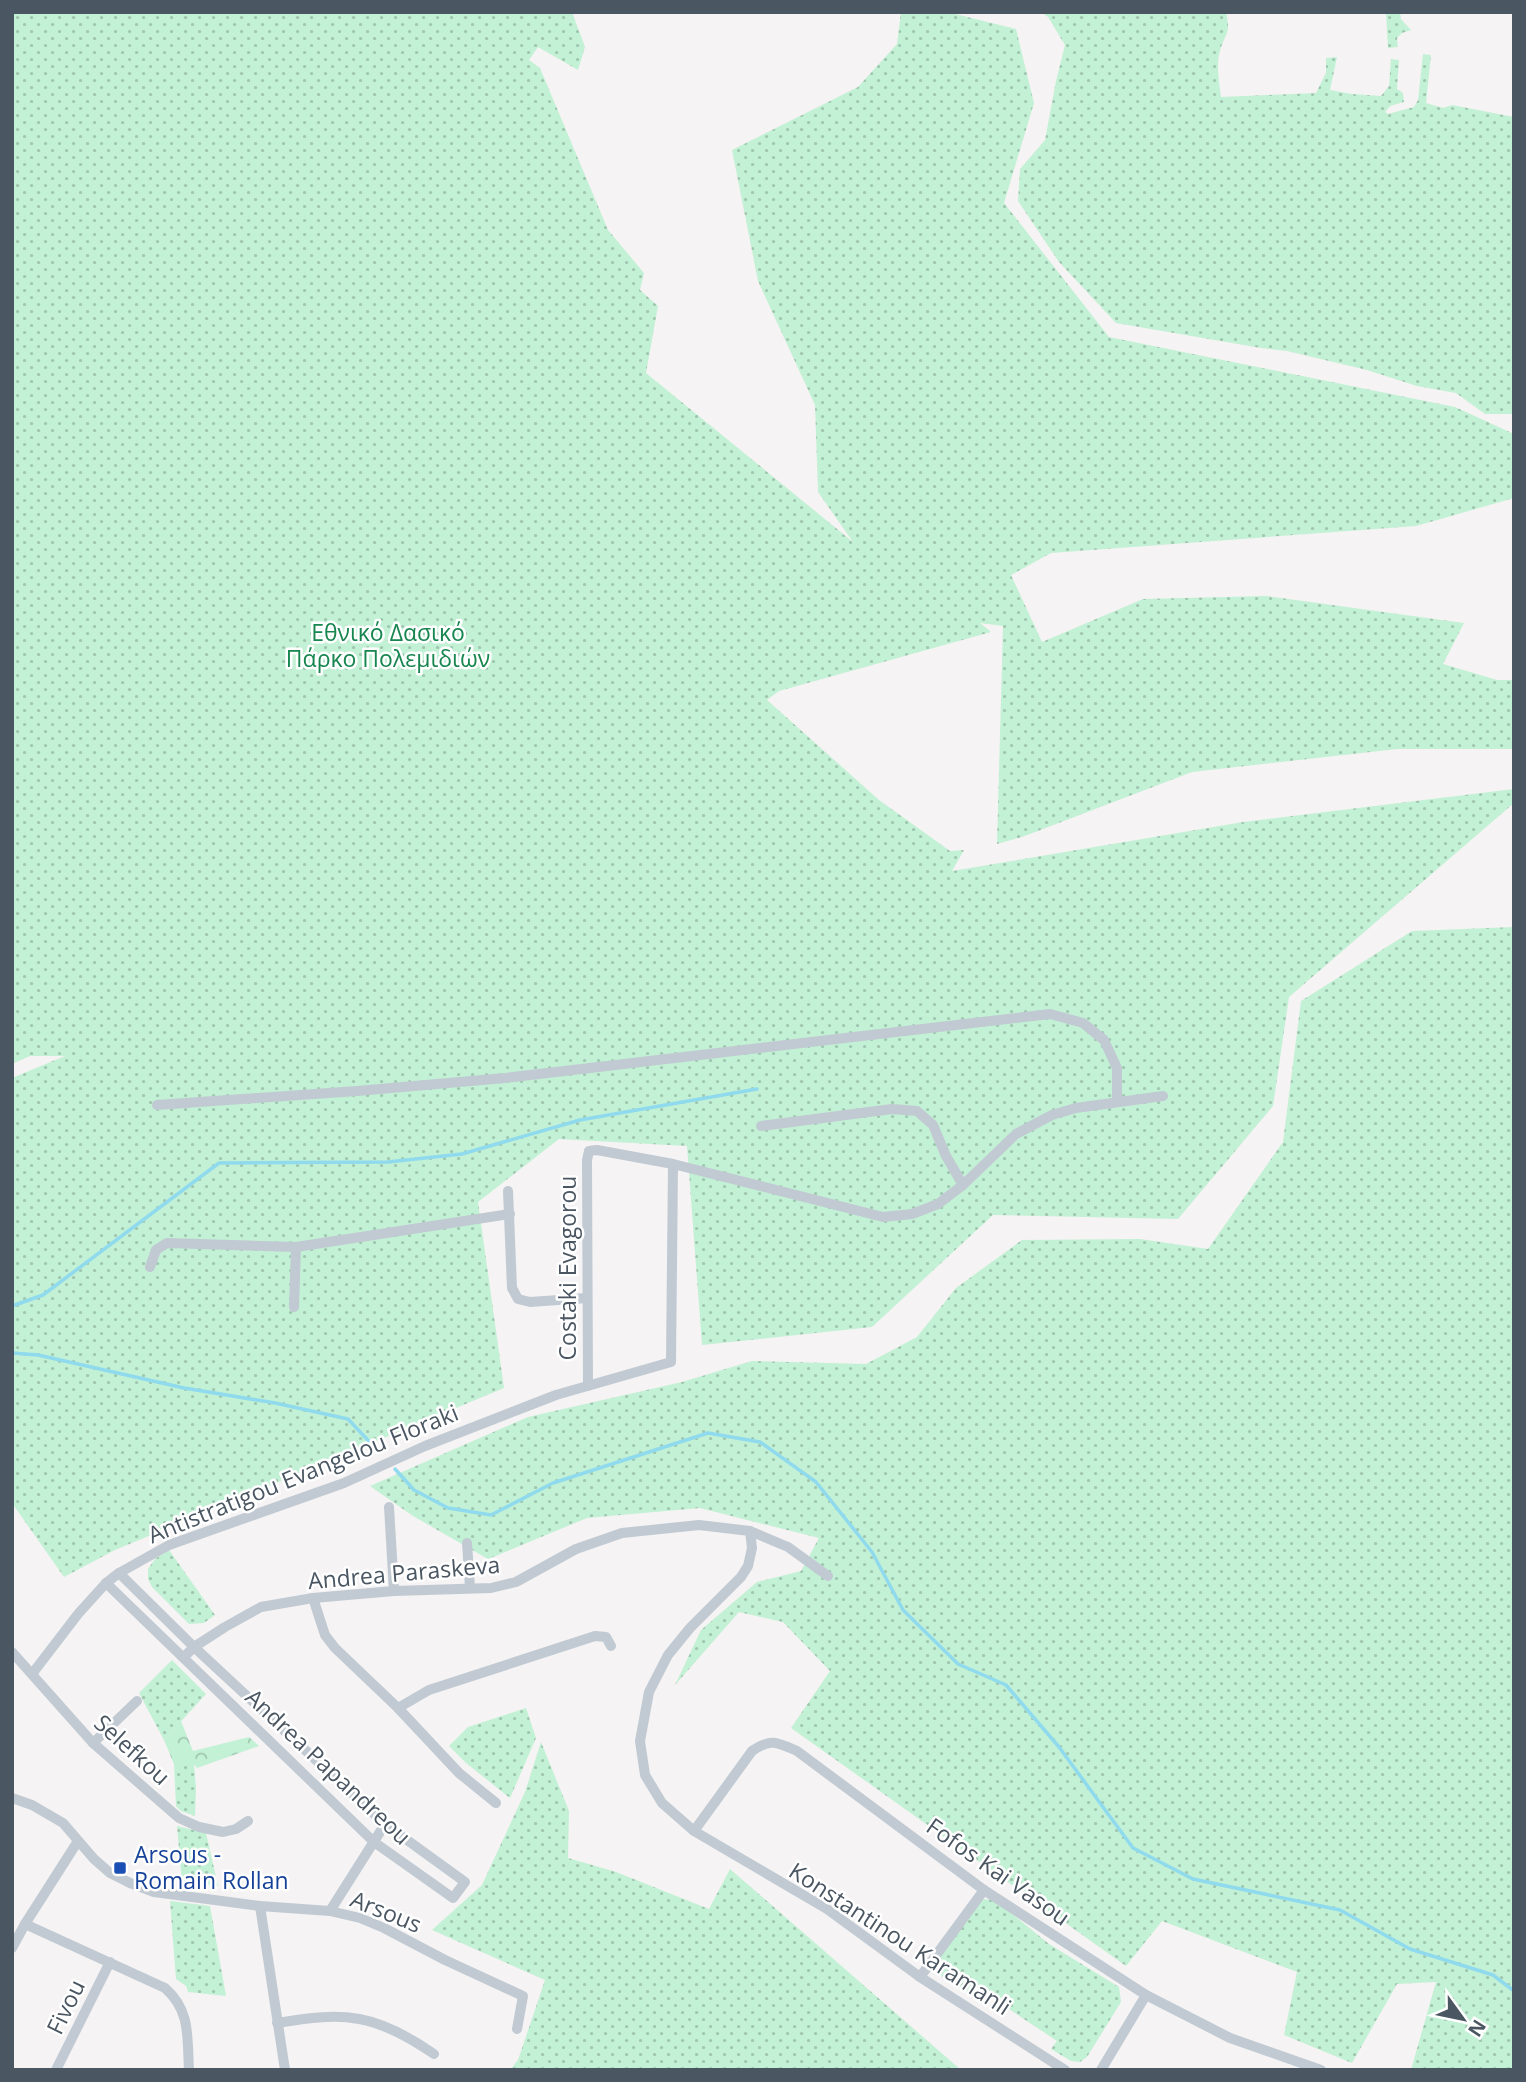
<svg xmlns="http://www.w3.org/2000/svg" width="1526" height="2082" font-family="'Open Sans',sans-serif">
	<defs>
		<pattern id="grass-dots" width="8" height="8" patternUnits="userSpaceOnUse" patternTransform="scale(1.75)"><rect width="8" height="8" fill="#c3f1d5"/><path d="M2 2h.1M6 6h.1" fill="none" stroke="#a0c6b0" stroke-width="1.8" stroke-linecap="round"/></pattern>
		<pattern id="forest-crowns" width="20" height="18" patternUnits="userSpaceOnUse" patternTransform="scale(1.75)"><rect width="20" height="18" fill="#c3f1d5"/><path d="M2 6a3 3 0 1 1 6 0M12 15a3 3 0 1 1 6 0" fill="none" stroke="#a0c6b0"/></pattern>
	</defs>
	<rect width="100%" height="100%" fill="#f5f3f3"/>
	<!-- grass -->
	<g fill="url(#grass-dots)">
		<polygon points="12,12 572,12 585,47 578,70 538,47 529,60 540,68 608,230 644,273 640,290 658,306 646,373 853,542 818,492 815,405 758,281 732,150 858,87 897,44 901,12 947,12 1016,29 1034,103 1004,203 1109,337 1455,407 1514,434 1514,498 1416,526 1051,553 1011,575 1042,642 1143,599 1266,596 1464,623 1443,664 1497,680 1514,680 1514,749 1397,749 1192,772 1022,837 997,844 1003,626 980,623 991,632 779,691 767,700 879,800 950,851 964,850 952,871 1243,822 1514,789 1514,803 1289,997 1273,1106 1178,1219 993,1215 872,1327 702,1345 687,1146 559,1139 478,1202 504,1388 115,1550 64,1577 12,1503 12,1078 65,1056 30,1056 12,1064"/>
		<path d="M1041,12H1226C1231,35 1226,31 1220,51C1216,64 1219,83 1221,97L1316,93L1326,73V58L1337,57L1330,90L1352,94L1381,96L1389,86L1391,59L1399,60L1397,89L1403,93L1404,102L1390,106L1385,112L1388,114L1414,107L1418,100L1423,54L1431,55L1426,103L1443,108L1452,105L1514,117V414H1485L1456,393L1417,386L1367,370L1287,351L1261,348L1116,323L1059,262L1018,201L1020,169L1045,140L1056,81L1065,45L1048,17Z"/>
		<polygon points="1386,12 1400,12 1401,19 1411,30 1402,33 1397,38 1398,47 1388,48"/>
		<polygon points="1514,927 1514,2070 1411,2070 1436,1982 1397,1984 1352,2063 1284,2035 1297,1972 1162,1921 1126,1966 791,1728 830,1671 783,1622 739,1612 675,1685 701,1630 757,1582 801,1571 819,1538 700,1508 587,1518 488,1559 413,1516 370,1486 528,1417 682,1382 752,1361 866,1364 917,1337 956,1288 1022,1240 1140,1239 1208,1249 1283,1142 1301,1001 1412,931"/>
		<polygon points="169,1550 215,1615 204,1623 189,1624 152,1587 148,1579 148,1569 155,1559"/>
		<polygon points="172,1660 206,1694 164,1740 139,1693"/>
		<polygon points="526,1708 536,1738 510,1798 466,1763 449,1746 468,1727"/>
		<polygon points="541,1742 569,1811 568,1858 616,1872 709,1909 730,1869 961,2070 510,2070 518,2060 545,1980 432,1930 482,1885 525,1792"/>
		<polygon points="174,1764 194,1764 196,1789 195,1816 181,1811 176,1806"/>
		<polygon points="177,1826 206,1833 218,1886 182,1882"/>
		<polygon points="981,1899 995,1900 1049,1944 1119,1987 1121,2002 1087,2057 1080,2062 1071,2061 1051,2049 1057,2041 976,1987 971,1994 944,1978 935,1970 934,1961"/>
		<polygon points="170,1901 210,1906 226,1996 188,1992 186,1986 176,1979"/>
	</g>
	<!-- forest -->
	<polygon fill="url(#forest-crowns)" points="181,1721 193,1751 249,1737 259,1746 197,1768 194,1764 174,1764 164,1740"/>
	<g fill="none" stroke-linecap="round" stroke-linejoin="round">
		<!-- stream -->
		<g stroke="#90daee" stroke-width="3.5">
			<polyline points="12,1306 43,1295 219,1163 388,1162 462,1154 580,1120 757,1089"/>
			<polyline points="12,1353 38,1355 184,1388 275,1403 348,1419 378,1451"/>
			<polyline points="395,1469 414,1490 448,1508 491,1515 553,1483 708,1433 760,1442 816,1482 872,1552 903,1610 958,1664 1006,1685 1059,1747 1133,1848 1193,1879 1340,1910 1410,1949 1493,1975 1514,1991"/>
		</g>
		<!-- street -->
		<g stroke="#c1cad2" stroke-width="10">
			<polyline points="157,1105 357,1091 505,1078 1050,1014 1083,1023 1104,1040 1117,1068 1117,1101"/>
			<polyline points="761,1126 892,1109 917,1111 933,1125 946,1156 963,1185"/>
			<polyline points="508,1191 512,1288 518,1299 530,1302 587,1298"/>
			<polyline points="150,1267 156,1250 167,1243 296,1247 510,1214"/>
			<polyline points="294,1307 296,1247"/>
			<polyline points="588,1386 587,1160 589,1151 597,1150 673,1164 883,1217 912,1214 938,1204 963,1185 1016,1134 1052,1115 1076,1108 1163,1096"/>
			<polyline points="389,1507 394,1591"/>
			<polyline points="750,1531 752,1548 748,1566 741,1577 690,1628 668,1655 649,1692 640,1741 645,1775 662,1803 694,1831 827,1909 920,1977 1065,2070"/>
			<polyline points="467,1543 470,1588"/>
			<polyline points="106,1583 374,1842 453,1898 465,1882 385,1824 194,1647 119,1573"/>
			<polyline points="313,1598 325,1635 335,1648 398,1708 459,1773 496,1803"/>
			<polyline points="12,1652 93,1743 179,1818 199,1827 223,1832 236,1829 248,1821"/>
			<polyline points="184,1657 194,1647 225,1627 261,1607 313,1598 394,1591 491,1588 516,1582 576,1549 622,1533 699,1525 750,1531 788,1547 828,1576"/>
			<polyline points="32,1674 78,1614 106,1583 119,1573 169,1545 344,1483 425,1446 556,1395 671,1362 673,1164"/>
			<polyline points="398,1708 429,1690 595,1636 606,1637 611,1646"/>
			<polyline points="93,1743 137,1701"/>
			<polyline points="12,1798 32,1805 63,1823 94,1859 110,1873 130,1883 154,1892 260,1906 330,1911 360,1918 384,1928 445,1960 523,1996 517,2029"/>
			<path d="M694,1831L752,1751C771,1738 777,1742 797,1751L984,1890L1146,1995L1230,2038L1321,2070"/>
			<polyline points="260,1906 285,2070"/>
			<polyline points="330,1911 385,1824"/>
			<path d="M25,1924L165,1988C191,2011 187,2037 189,2070"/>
			<polyline points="12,1948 25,1924 78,1841"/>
			<polyline points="920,1977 984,1890"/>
			<path d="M277,2023C345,2011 376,2014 434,2054"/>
			<polyline points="56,2070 110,1962"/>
			<polyline points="1101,2070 1146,1995"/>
		</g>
	</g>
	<!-- markers -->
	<rect fill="#1a4fb4" stroke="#fff" stroke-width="2.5" x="113" y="1861" width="14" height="14" rx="3.5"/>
	<g text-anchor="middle" stroke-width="5" stroke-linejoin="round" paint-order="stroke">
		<!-- park labels -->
		<g font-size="23" fill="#17864f" stroke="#fff">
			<text x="388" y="641">Εθνικό Δασικό<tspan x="388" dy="26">Πάρκο Πολεμιδιών</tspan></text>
		</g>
		<!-- street labels -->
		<g font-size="23" fill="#4a5661" stroke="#fff">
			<text transform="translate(568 1268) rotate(-90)" y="8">Costaki Evagorou</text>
			<text transform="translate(303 1474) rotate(-22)" y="8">Antistratigou Evangelou Floraki</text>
			<text transform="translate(404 1573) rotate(-5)" y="8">Andrea Paraskeva</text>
			<text transform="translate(132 1750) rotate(42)" y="8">Selefkou</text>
			<text transform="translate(328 1767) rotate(43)" y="8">Andrea Papandreou</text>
			<text transform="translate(998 1872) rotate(35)" y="8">Fofos Kai Vasou</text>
			<text transform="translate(386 1912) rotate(22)" y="8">Arsous</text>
			<text transform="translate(900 1939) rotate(33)" y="8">Konstantinou Karamanli</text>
			<text transform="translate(66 2007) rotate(-64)" y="8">Fivou</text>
		</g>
		<!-- transit labels -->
		<g font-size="23" fill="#164399" stroke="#fff" text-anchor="start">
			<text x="134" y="1863">Arsous -<tspan x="134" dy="26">Romain Rollan</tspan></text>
		</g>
	</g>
	<!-- border -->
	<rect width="1526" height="2082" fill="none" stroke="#4a5661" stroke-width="28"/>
	<!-- north arrow -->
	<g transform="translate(1463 2019) rotate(123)" stroke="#ffffff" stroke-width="5" paint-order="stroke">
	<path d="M0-5L12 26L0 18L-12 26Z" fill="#4a5661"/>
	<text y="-10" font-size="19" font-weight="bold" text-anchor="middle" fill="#4a5661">N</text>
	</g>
</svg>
